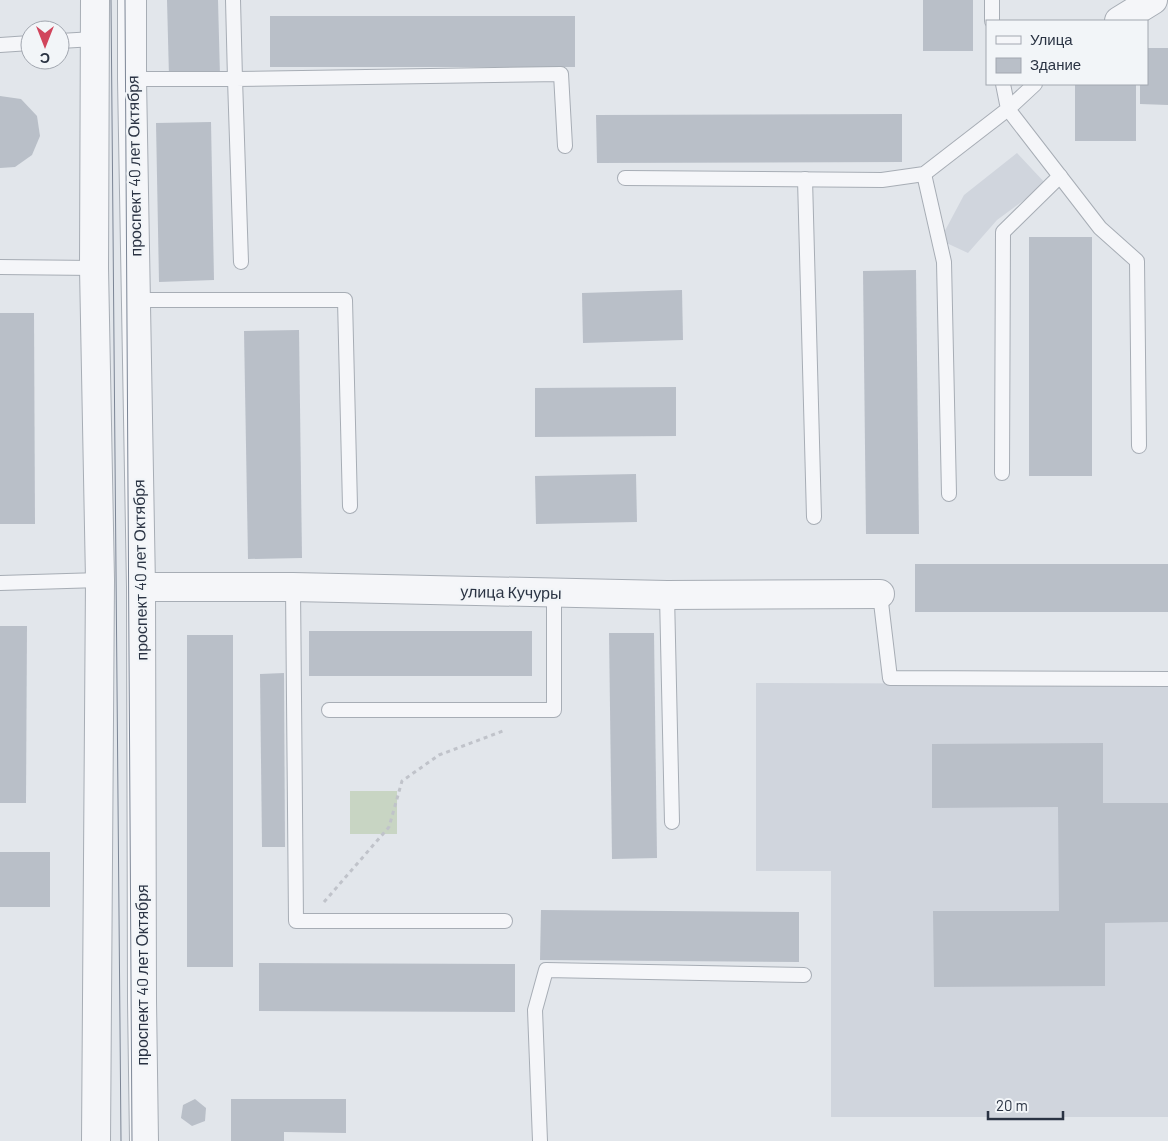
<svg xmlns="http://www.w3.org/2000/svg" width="1168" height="1141" font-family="Barlow,sans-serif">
	<rect width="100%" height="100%" fill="#e2e6eb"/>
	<!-- built -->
	<g fill="#d0d5dd">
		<polygon points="1017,153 1046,184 997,220 968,253 940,240 964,195"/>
		<polygon points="756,683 1168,684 1168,1117 831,1117 831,871 756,871"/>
	</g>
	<!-- green -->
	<rect fill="#c8d5c3" x="350" y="791" width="47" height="43"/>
	<!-- building -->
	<g fill="#b9bfc8">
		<polygon points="167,0 218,0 220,76 169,77"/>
		<rect x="923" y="0" width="50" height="51"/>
		<rect x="270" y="16" width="305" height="51"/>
		<polygon points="1147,48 1168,48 1168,105 1140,104 1140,84 1147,84"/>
		<rect x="1075" y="85" width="61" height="56"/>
		<polygon points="0,96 21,99 37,116 40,136 32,155 15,167 0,168"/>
		<polygon points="902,114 902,162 597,163 596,115"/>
		<polygon points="211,122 214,280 159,282 156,123"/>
		<rect x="1029" y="237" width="63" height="239"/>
		<polygon points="916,270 919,534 866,534 863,271"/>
		<polygon points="682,290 683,340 583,343 582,293"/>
		<polygon points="0,313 34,313 35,524 0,524"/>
		<polygon points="299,330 302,558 248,559 244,331"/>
		<polygon points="676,387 676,436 535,437 535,388"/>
		<polygon points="636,474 637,522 536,524 535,476"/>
		<rect x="915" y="564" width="253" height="48"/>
		<polygon points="0,626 27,626 26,803 0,803"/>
		<rect x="309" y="631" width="223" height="45"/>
		<polygon points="609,633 654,633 657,858 612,859"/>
		<rect x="187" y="635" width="46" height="332"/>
		<polygon points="284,673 285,847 262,847 260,674"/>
		<polygon points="1103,743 1103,803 1168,803 1168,922 1105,923 1105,986 934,987 933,911 1059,911 1058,807 932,808 932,744"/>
		<rect x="0" y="852" width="50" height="55"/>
		<polygon points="541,910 799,912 799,962 540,960"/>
		<polygon points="259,963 515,964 515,1012 259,1011"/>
		<polygon points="195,1099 206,1108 205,1121 192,1126 181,1118 183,1105"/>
		<polygon points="231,1099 346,1099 346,1133 284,1132 284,1141 231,1141"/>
	</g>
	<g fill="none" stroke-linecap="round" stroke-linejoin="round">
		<defs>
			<g id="service">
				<polyline points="992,0 992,21"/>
				<polyline points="60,41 94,39"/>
				<polyline points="0,45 30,43"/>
				<polyline points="132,79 235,79 233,0"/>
				<polyline points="1035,84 1008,109 1100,228 1137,261 1139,446"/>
				<polyline points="924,174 944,262 949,494"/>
				<polyline points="625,178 882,180 924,174 1008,109 1003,84"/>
				<polyline points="805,179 814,517"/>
				<polyline points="241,262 235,79 561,74 565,146"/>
				<polyline points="0,267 94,268"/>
				<polyline points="136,300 345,300 350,506"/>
				<polyline points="1002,473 1003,232 1060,176"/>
				<polyline points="0,583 100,580"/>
				<polyline points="293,587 296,921 505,921"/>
				<polyline points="880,594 890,678 1168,679"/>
				<polyline points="667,595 672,822"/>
				<polyline points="329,710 554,710 554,594"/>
				<polyline points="540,1141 535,1010 546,970 804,975"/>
			</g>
			<g id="minor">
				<polyline points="1119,21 1153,0"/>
				<polyline points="141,587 293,587 667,595 880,594"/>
			</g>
			<g id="tertiary">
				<polyline points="95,0 94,268 100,580 96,1141"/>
				<polyline points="132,0 132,79 141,587 142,1001 144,1141"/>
			</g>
		</defs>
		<!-- service casing -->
		<use href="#service" stroke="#a7adb5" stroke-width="16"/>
		<!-- minor casing -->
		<use href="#minor" stroke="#a7adb5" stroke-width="30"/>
		<!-- tertiary casing -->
		<use href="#tertiary" stroke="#a7adb5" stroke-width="30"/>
		<!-- path -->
		<polyline stroke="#c0c3ca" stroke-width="3" stroke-dasharray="4 4" stroke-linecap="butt" points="324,902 389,827 402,781 439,755 503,731"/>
		<!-- service -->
		<use href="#service" stroke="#f5f6f9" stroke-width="14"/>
		<!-- minor -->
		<use href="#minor" stroke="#f5f6f9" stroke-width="28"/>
		<!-- tertiary -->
		<use href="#tertiary" stroke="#f5f6f9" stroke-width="28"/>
		<!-- tram -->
		<g stroke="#7b8595" stroke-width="1">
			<polyline points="111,0 121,1141"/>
			<polyline points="125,0 132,1141"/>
		</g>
	</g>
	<g text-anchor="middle" stroke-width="4.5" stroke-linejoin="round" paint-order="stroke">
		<!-- street labels -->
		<g font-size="16" fill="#2a3343" stroke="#f2f5f8">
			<text transform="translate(134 166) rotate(-91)" y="6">проспект 40 лет Октября</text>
			<text transform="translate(140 570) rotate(-91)" y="6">проспект 40 лет Октября</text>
			<text transform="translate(511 592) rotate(1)" y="6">улица Кучуры</text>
			<text transform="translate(142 975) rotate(-90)" y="6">проспект 40 лет Октября</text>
		</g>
	</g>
	<!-- legend -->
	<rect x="986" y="20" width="162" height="65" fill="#f2f5f8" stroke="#a2a7b0"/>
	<rect x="996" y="36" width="25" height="8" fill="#f5f6f9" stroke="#a2a7b0"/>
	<text x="1030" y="45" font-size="15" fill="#2a3343">Улица</text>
	<rect x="996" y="58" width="25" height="15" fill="#b9bfc8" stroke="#a2a7b0"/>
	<text x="1030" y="70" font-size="15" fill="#2a3343">Здание</text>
	<!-- north arrow -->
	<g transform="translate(45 45) rotate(180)"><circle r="24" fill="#f2f5f8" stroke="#a2a7b0"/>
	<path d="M0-4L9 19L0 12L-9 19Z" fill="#d1455c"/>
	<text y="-8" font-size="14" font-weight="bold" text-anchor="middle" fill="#2a3343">С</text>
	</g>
	<!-- scale -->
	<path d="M988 1111v8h75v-8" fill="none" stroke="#2a3343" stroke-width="2.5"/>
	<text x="996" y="1111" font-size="15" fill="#2a3343" stroke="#f2f5f8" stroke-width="4" paint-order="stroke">20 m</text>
</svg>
